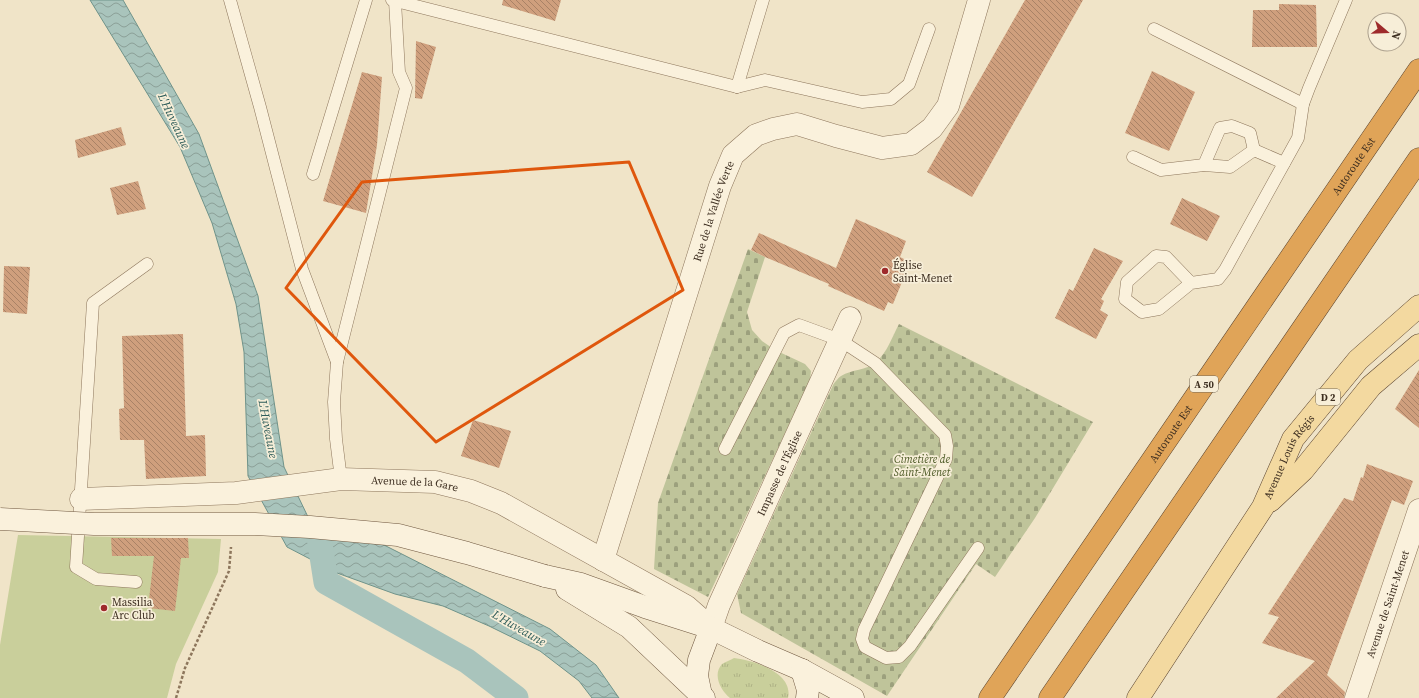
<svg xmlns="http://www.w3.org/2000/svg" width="1419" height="698" font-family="'Source Serif 4',serif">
	<defs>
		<pattern id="grass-tufts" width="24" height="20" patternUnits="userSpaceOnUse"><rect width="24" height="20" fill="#c9cf9b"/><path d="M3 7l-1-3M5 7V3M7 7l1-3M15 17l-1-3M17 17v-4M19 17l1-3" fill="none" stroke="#aeb285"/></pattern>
		<pattern id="cemetery-stones" width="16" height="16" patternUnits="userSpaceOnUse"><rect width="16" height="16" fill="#bfc49a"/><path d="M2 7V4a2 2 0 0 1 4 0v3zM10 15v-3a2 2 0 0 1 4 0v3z" fill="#9ca07d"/></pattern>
		<pattern id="water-waves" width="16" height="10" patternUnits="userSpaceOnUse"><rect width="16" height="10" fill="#a9c4bc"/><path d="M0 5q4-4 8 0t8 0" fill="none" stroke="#8ba098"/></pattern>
		<pattern id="building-back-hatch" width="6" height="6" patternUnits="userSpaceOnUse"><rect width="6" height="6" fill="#cf9f7d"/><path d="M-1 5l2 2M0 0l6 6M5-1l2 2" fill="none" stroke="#a98266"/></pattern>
	</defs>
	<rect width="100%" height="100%" fill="#f0e4c8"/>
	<!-- grass -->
	<path fill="url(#grass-tufts)" d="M734,658C753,660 794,673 788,698H730C721,691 712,675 722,664C725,662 731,660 734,658Z"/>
	<!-- cemetery -->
	<g fill="url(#cemetery-stones)">
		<polygon points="748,249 765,257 747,312 752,330 762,341 775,350 805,364 811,371 810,380 708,597 654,569 658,503"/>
		<path d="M899,324L1093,422L1035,518L995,577L976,564L887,696L741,613L737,594L833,385C835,382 838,378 841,376C852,369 866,371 876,362C887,353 892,337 899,324Z"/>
	</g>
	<!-- pitch -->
	<polygon fill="#c9cf9b" points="18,535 221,539 218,572 176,664 167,698 0,698 0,645"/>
	<!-- water -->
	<polygon fill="url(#water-waves)" stroke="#6f938a" points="90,0 123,0 199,134 258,296 284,467 309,519 384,545 550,629 596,665 619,698 592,698 579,681 540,651 489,626 443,606 395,594 337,573 287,547 248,476 244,352 236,304 212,223 180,147"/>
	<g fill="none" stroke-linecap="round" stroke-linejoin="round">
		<!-- canal -->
		<polyline stroke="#a9c4bc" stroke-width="25" points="319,537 326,582 467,661 516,698"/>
	</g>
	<!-- building -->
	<g fill="url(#building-back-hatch)">
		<polygon points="503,0 561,0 555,21 502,5"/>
		<polygon points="1025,0 1083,0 972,197 927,172"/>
		<polygon points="1279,4 1316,5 1317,47 1252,47 1253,10 1279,10"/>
		<polygon points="416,41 436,47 422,99 415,98"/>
		<polygon points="1152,71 1195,92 1169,151 1125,133"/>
		<polygon points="362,72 382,77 377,145 366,213 323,201"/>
		<polygon points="121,127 126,145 78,158 75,140"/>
		<polygon points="138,181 146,209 117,215 110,188"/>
		<polygon points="1182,198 1220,216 1207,241 1170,224"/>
		<polygon points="856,219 906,241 900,257 910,262 901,281 902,282 893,304 888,302 884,311 828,286 829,284 765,257 751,250 759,233 836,268"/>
		<polygon points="1094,248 1123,261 1101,299 1104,301 1100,310 1108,315 1096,339 1055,318 1069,289 1073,291"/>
		<polygon points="4,266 30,267 27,314 3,312"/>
		<polygon points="183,334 186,436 205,435 206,476 146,479 144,440 120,440 119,409 124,408 122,336"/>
		<polygon points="1419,370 1419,428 1395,409"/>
		<polygon points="473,420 511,431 499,468 461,456"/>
		<polygon points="1367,464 1413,481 1404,505 1392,500 1327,675 1345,692 1344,698 1276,698 1315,661 1262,643 1279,617 1268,614 1344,498 1353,501 1361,477 1363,478"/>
		<polygon points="111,538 188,538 189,558 181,558 175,611 148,608 154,556 112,556"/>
	</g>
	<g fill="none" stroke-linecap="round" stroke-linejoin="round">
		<defs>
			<g id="lane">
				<polyline points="230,0 260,107 302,269 337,362"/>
				<polyline points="392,0 737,87 765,80 862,102 891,99 909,84 929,29"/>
				<polyline points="1154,29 1303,104"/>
				<polyline points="737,87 763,0"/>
				<polyline points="1133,157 1161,170 1204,165 1230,167 1254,150 1284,163"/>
				<polyline points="1204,165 1220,128 1232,126 1250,133 1254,150"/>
				<polyline points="313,174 366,0"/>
				<polyline points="1191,283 1166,257 1156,256 1127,282 1125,299 1142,312 1159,309 1191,283 1218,279 1225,270 1298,138 1303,104 1309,88 1346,0"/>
				<polyline points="725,449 784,333 799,325 840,340 875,363 945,435 947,446 946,459 864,630 862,639 865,647 886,658 899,657 910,646 978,548"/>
				<polyline points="341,479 336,439 334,402 337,362 406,88 399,72 395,1"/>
				<polyline points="136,582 96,579 76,567 93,303 147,264"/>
			</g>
			<g id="street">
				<path id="s1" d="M81,499L236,493L341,479L435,482L471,491L501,503L686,606L711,628L719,605L850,318"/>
				<path id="s2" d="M603,560L720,186L733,155L756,135L773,129L797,124L836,136L882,148L911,144L932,128L948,106L979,0"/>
				<path id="s3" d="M1356,698L1419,510"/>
			</g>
			<g id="secondary">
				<polyline points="545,576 581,584 645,607 711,628 758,651 802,670 853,698"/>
				<polyline points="567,589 629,627 704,698"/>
				<polyline points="802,670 808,690 807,698"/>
				<polyline points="701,695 697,676 699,660 711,628"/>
			</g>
			<g id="primary">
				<polyline points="1270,501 1303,470 1371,386 1419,345"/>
				<path id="s4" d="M1138,698L1263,507L1293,439L1358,360L1419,306"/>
			</g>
			<g id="highway">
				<path id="s5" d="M990,698L1419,70"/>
				<polyline points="1050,698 1419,159"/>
			</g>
		</defs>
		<!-- lane casing -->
		<use href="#lane" stroke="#8d765c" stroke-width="13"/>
		<!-- street casing -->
		<use href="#street" stroke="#8d765c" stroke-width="23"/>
		<!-- secondary casing -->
		<use href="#secondary" stroke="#6f573f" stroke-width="23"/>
		<!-- primary casing -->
		<use href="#primary" stroke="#5b4430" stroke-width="23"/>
		<!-- highway casing -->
		<use href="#highway" stroke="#5b4430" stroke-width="23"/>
		<!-- path -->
		<polyline stroke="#8d765c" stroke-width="2.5" stroke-dasharray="3 2" stroke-linecap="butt" points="176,698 185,668 229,571 231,547"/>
		<!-- lane -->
		<use href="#lane" stroke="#faf1dc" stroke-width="12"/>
		<!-- street -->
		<use href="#street" stroke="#faf1dc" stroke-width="22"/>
		<!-- secondary -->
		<use href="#secondary" stroke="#faf1dc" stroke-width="22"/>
		<!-- primary -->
		<use href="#primary" stroke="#f3d9a0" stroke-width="22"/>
		<!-- highway -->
		<use href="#highway" stroke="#e0a458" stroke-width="22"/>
		<defs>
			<polyline id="secondary-bridge" points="0,519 94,524 255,524 310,527 398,535 467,553 545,576"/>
		</defs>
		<!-- secondary-bridge casing -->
		<use href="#secondary-bridge" stroke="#6f573f" stroke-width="23" stroke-linecap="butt"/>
		<!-- secondary-bridge -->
		<use href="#secondary-bridge" stroke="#faf1dc" stroke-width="22"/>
	</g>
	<!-- marked area -->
	<path fill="none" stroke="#df570d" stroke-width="3" stroke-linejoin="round" d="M629,162L683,290L436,442L286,288L362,182Z"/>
	<!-- markers -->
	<g fill="#9e2a2b" stroke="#f7eed8" stroke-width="1.5">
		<circle cx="885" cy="271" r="4"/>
		<circle cx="104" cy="608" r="4"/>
	</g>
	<g text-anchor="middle" stroke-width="3.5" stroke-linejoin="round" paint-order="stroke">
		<!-- shield labels -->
		<g fill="#f7eed8" stroke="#756857" stroke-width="1">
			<rect x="1190" y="376" width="28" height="16" rx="3"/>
			<rect x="1316" y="389" width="24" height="16" rx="3"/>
		</g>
		<g font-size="10" font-weight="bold" fill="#3d2e20">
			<text x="1204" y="388">A 50</text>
			<text x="1328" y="401">D 2</text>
		</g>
		<!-- street labels -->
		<g font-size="11" fill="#3d2e20" stroke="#f7eed8">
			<text dy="4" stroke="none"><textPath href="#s5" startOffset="644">Autoroute Est</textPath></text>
			<text dy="4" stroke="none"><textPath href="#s2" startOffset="366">Rue de la Vallée Verte</textPath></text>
			<text dy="4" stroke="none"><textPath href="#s5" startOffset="320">Autoroute Est</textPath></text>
			<text dy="4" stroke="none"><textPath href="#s4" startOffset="285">Avenue Louis Régis</textPath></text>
			<text dy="4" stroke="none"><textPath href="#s1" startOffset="839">Impasse de l'Église</textPath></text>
			<text dy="4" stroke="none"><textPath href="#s1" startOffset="335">Avenue de la Gare</textPath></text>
			<text dy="4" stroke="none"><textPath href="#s3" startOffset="99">Avenue de Saint-Menet</textPath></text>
		</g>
		<!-- poi labels -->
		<g font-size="11" fill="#3d2e20" stroke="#f7eed8" text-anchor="start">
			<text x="893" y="269">Église<tspan x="893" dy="13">Saint-Menet</tspan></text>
			<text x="112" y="606">Massilia<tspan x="112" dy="13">Arc Club</tspan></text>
		</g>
		<!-- park labels -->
		<g font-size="11" font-style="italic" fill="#4d5a26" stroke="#f7eed8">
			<text x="922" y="463">Cimetière de<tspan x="922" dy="13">Saint-Menet</tspan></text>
		</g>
		<!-- water labels -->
		<g font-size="12" font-style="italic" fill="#2f5d5a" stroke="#f7eed8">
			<text transform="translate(174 121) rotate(65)" y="4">L'Huveaune</text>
			<text transform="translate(268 429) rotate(79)" y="4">L'Huveaune</text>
			<text transform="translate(519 628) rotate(30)" y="4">L'Huveaune</text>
		</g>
	</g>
	<!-- north arrow -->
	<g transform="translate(1387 32) rotate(109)"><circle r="19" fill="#f7eed8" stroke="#ada18e"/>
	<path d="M0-3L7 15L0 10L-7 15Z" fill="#9e2a2b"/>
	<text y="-6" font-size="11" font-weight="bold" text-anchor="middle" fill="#3d2e20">N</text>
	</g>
</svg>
